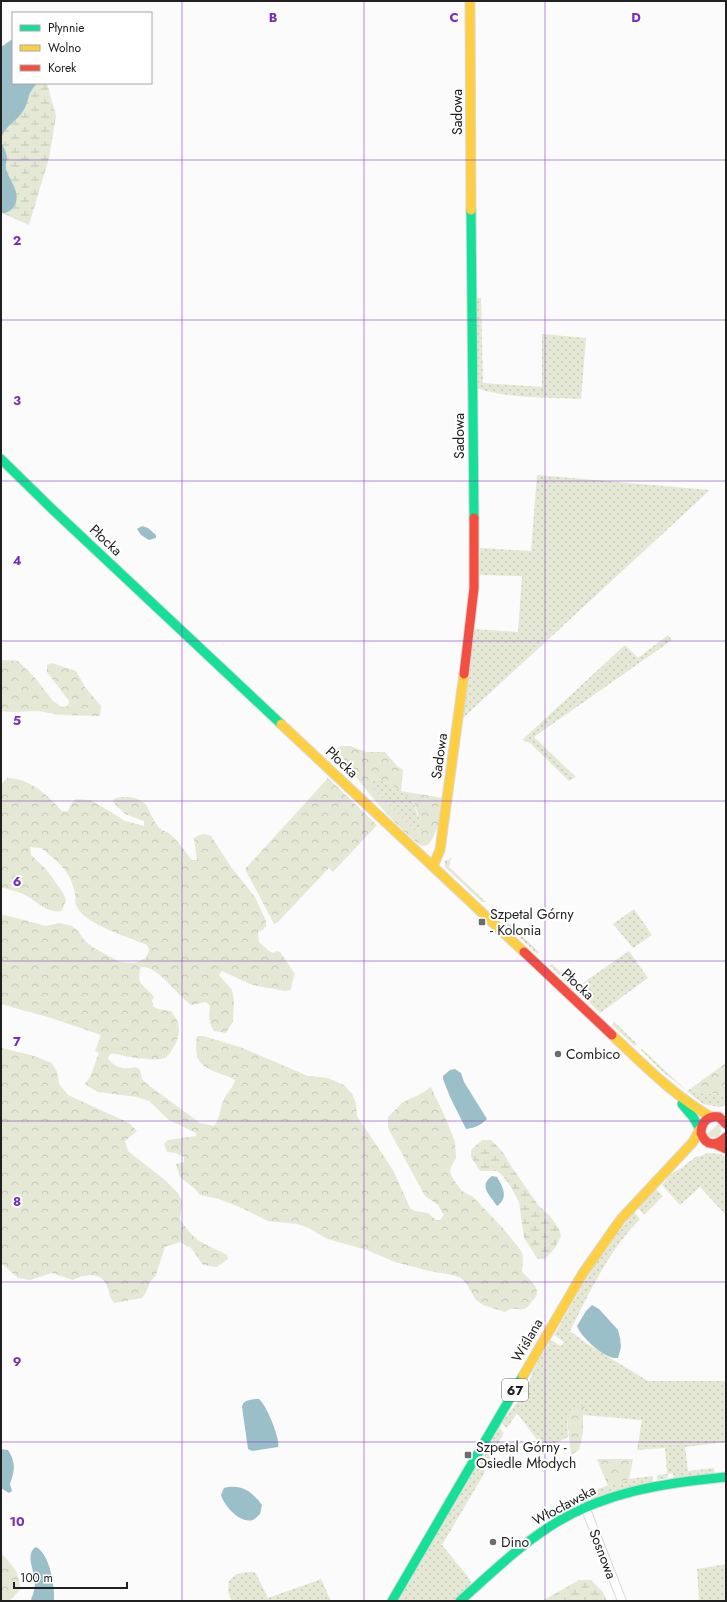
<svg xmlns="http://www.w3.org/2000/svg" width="727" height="1602" font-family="Jost,sans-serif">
	<defs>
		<pattern id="grass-dots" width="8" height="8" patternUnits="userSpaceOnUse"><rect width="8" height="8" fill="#e4e8d4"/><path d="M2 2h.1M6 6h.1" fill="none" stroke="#c3c7b6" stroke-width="1.8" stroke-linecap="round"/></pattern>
		<pattern id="forest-crowns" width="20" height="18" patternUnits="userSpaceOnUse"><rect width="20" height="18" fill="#e4e8d4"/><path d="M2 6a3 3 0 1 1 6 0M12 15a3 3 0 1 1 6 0" fill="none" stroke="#c3c7b6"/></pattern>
		<pattern id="wetland-marsh" width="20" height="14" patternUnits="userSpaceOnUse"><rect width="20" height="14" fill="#e4e8d4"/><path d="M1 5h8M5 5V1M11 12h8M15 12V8" fill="none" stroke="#c3c7b6"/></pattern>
	</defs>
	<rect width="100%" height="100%" fill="#fbfbfc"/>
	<!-- grass -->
	<g fill="url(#grass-dots)">
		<path d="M475,298H481L483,383L542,387V334L586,338L581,399C546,397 509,399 476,388Z"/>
		<polygon points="537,475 710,490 463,718 472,629 518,632 522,576 478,575 480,548 531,551"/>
		<polygon points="668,635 672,640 534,737 576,777 569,781 530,743 522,740 625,645 638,658"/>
		<polygon points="379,779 394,786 413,800 417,814 422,824 422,830 418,833 415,831 372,788 369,784 370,781"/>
		<polygon points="451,858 449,867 486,902 482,902 445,867 445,861"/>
		<polygon points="634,909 652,935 633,948 613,924"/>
		<polygon points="507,922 539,952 537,954 505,924"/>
		<polygon points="629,951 648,978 600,1013 577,991 574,987 575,985 577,987"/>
		<polygon points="552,964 570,981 568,983 550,966"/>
		<polygon points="614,1022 637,1044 635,1046 612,1025"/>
		<polygon points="642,1049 687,1091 690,1089 704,1094 717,1093 726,1096 726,1105 719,1107 703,1104 662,1071 641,1050"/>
		<polygon points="708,1153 721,1154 726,1157 726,1215 700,1187 680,1205 662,1185 670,1174 680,1169 697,1156 698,1157"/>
		<polygon points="655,1188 663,1196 644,1215 637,1207"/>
		<path d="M634,1212L640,1219C609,1250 589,1293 570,1331L586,1343L648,1381H726V1442L685,1447L688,1471L714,1468L715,1474L673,1479V1473L668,1474V1478L657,1480V1475L667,1474L665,1448L637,1450L642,1420L583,1415L585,1407L567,1418L568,1437L544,1449L517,1413L507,1428L501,1423L523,1395L526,1396L532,1372L551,1340L561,1346L564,1342L554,1335L596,1262Z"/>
		<polygon points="499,1428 504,1433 483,1469 485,1472 442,1545 469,1578 471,1583 468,1588 453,1601 398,1601"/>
		<polygon points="653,1476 653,1481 592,1500 588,1492 629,1479"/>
		<polygon points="726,1564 726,1601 699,1601 697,1569"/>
		<polygon points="246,1572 255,1572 268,1598 321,1579 331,1601 232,1601 228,1592 229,1581 235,1575"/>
	</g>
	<!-- forest -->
	<g fill="url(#forest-crowns)" fill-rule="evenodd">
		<polygon points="1,660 18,661 36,679 53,701 62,707 68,706 69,701 47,672 47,665 52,663 76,671 85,687 101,706 100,716 60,715 38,711 12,712 1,711"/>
		<path d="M341,746H350L367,752H385L397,766L403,770L401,791L443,798C440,816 439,832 428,845L421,846C392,823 356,781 337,748ZM379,779L394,786L404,794L413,800C415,804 422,826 422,830L418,833L415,831L372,788L370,784V781Z"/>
		<path d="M8,778C29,778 49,796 62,811H68L71,804L76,799L91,800L125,821L144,826V821L125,814L113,802L114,799C126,795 142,797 148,808C151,814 153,820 157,825C161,831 167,831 172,836C180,843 185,852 192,860H197L194,838C200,834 204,833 211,836L231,867L255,897L266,921V926L263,930L258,932L259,942L269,951L274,953L276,951L280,952L295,974L292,983L291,990L285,991L263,987L250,984L222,971L219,975L232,990L234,1000L233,1021L226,1033L214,1031C208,1022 209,1016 210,1006L206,1002L192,1005C176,996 160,966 141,967C135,987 145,984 154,997L152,1001L153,1006L157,1009L171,1011C179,1022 181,1027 177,1040C175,1045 170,1055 165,1058C159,1061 133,1058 125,1056C119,1055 116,1053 110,1054L108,1059C116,1068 124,1070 136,1067L140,1070L142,1079L147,1084L200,1123L214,1126C220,1118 220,1108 224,1099C227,1092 233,1088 235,1080C232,1078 228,1077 224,1075C202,1067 193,1063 197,1036H203L240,1047L308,1076L328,1078L344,1085L352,1094L356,1103L357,1116L393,1170L410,1208L415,1211L428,1213L436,1220H440L444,1215L438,1205L425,1196L388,1128V1117L402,1103L411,1098L417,1096L431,1087L446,1119L455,1142L456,1158L451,1167L450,1172L453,1179L462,1191L473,1197L502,1227L519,1248L522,1253L523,1259L522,1272C530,1280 544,1290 533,1300C530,1303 528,1308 524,1309C515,1311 515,1305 505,1312L483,1305L476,1300L466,1283L461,1278L453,1275L429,1271L395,1262L367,1250L327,1239L309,1228L297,1224L268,1221L244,1209L219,1199L200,1195L195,1189L180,1177L176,1164L184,1162V1157L176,1153L167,1152L164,1144L168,1140L196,1136V1133L169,1120L149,1101L137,1097L98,1092L85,1084L90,1077L99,1053L95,1051L101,1035L51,1018L1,1004V916L5,915L46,926L59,923L72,926L78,931L84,940L94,948L120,962L135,963L146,958L149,950L147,945C129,937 84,925 76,905C75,902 76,897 75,893C70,870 58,862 41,848L30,847L31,855L46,869L63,893L66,900L62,911C47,914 38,902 25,895C18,891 9,890 1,887V784Z"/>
		<polygon points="328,778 377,825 333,872 329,868 277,923 274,924 245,869"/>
		<path d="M1,1048L31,1055L52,1063L57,1072L59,1084L68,1095L129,1123L137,1131L125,1141L128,1151L166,1181L178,1193L182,1202L180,1219C196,1244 203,1242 227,1255L228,1259L217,1267L203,1265L191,1248L180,1242L165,1247L156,1275L151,1281L145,1294L142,1298L114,1303C109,1297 110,1293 107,1286C101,1271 84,1274 73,1280L52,1273L30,1280L18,1278L1,1263Z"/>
		<polygon points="726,1063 726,1096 717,1093 703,1094 690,1089"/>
		<polygon points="585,1406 583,1415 583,1433 579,1450 571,1455 567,1418 571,1409"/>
		<polygon points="597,1459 633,1459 629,1479 608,1486"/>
		<path d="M1,1553C13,1566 20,1572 20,1590L9,1601H1Z"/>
	</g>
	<!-- wetland -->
	<g fill="url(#wetland-marsh)">
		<polygon points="1,82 32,87 38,83 47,83 56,116 49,158 29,225 4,214 10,211 1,201"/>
		<polygon points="482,1140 491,1140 502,1151 513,1169 538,1205 550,1216 559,1229 561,1236 555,1248 545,1259 538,1259 524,1238 519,1202 511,1187 502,1175 497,1171 480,1171 471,1157 471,1150"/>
		<polygon points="579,1580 591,1580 602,1591 607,1601 542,1601"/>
	</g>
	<!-- garden -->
	<path fill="#e4e8d4" d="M718,1124C723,1128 721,1133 718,1137H710L707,1134Z"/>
	<!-- water -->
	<g fill="#9abfc9">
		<path d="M11,40H13V83H38C26,93 30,101 23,111C17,121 5,126 1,138V47Z"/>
		<path d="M1,142C3,146 6,151 7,157C7,161 5,164 6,169C10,182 24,196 12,209C9,212 5,214 1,213Z"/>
		<polygon points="142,526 148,528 156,535 156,538 149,540 141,535 137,529"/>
		<path d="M455,1069L461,1073L464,1082L487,1119C481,1125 475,1128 466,1129L450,1097L443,1079V1076L450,1070Z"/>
		<path d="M492,1176L497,1177C503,1187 509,1198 497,1206C490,1195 478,1186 492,1176Z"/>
		<path d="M592,1305L599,1309L618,1330L620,1338L621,1347L618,1358C605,1360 581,1337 577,1326L586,1311Z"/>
		<path d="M256,1399H259C266,1404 281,1440 278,1447L252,1451L248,1449L242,1407C243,1400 249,1400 256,1399Z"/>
		<path d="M1,1449L8,1450C16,1463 15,1470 10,1484L12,1491L9,1493L1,1488Z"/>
		<path d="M228,1487C244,1485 253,1493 262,1505L260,1514C258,1516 255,1519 253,1520C239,1524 224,1505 221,1495L224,1488Z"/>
		<path d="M36,1547C50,1554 55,1587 54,1601H32L31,1599C34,1593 35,1587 35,1580C34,1571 25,1553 36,1547Z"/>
	</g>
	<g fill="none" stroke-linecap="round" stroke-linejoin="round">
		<defs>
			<polyline id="street" points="585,1507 622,1601"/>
			<g id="fast">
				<polyline points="471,210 474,518"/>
				<polyline points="1,459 51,508 281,724"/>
				<polyline points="682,1104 693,1117 700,1129"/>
				<polyline points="392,1601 523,1376"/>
				<path d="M460,1601C489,1575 517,1548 549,1527C602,1492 664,1483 726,1477"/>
			</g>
			<g id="slow">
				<polyline points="470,1 471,210"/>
				<polyline points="281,724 524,952"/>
				<polyline points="433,866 440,850 464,674"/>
				<path d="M612,1035C643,1064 673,1095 711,1117"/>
				<polyline points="523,1376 583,1273 621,1219 693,1142 700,1129"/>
			</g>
			<g id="jam">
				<polyline points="464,674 474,588 474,518"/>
				<polyline points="524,952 612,1035"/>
				<path d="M726,1124L719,1117C708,1115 701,1122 701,1133C706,1147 716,1146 726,1137"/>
				<polyline points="715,1144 726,1149"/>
			</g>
		</defs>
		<!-- street casing -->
		<use href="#street" stroke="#d9d8d9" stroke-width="10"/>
		<!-- fast casing -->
		<use href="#fast" stroke="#d9d8d9" stroke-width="11"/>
		<!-- slow casing -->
		<use href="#slow" stroke="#d9d8d9" stroke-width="11"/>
		<!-- jam casing -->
		<use href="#jam" stroke="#d9d8d9" stroke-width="11"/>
		<!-- street -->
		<use href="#street" stroke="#fefeff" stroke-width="8"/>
		<!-- fast -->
		<use href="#fast" stroke="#16e098" stroke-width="9"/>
		<!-- slow -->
		<use href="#slow" stroke="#ffcf43" stroke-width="9"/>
		<!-- jam -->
		<use href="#jam" stroke="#f24e42" stroke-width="9"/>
	</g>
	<!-- grid -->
	<path fill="none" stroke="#7b2cbf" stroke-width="1" stroke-opacity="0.55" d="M182,1V1601M364,1V1601M545,1V1601M1,160H726M1,320H726M1,481H726M1,641H726M1,801H726M1,961H726M1,1121H726M1,1282H726M1,1442H726"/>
	<!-- markers -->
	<g fill="#6d6d6e" stroke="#fff" stroke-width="1.5">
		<rect x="478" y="918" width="8" height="8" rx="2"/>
		<circle cx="558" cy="1054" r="4"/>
		<rect x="464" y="1451" width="8" height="8" rx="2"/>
		<circle cx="493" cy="1542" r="4"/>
	</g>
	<g text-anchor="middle" stroke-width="4" stroke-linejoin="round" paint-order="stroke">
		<!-- shield labels -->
		<rect fill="#fff" stroke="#636364" stroke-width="1" x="502" y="1379" width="26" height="22" rx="3"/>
		<g font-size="13" font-weight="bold" fill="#202021">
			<text x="515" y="1395">67</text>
		</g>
		<!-- street labels -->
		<g font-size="14" fill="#202021" stroke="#fff">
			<text transform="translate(457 112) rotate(-90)" y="5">Sadowa</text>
			<text transform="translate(459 436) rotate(-90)" y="5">Sadowa</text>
			<text transform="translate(106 540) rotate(43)" y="5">Płocka</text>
			<text transform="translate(439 756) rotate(-82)" y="5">Sadowa</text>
			<text transform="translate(342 762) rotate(43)" y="5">Płocka</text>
			<text transform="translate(578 984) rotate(43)" y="5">Płocka</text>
			<text transform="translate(527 1340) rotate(-60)" y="5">Wiślana</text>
			<text transform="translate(564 1505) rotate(-28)" y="5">Włocławska</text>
			<text transform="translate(603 1554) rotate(69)" y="5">Sosnowa</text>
		</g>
		<!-- poi labels -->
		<g font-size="14" fill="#202021" stroke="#fff" text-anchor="start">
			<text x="490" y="919">Szpetal Górny<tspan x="490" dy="16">- Kolonia</tspan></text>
			<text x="566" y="1059">Combico</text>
			<text x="476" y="1452">Szpetal Górny -<tspan x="476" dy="16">Osiedle Młodych</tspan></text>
			<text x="501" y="1547">Dino</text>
		</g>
	</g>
	<g font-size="13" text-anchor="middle" font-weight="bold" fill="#7b2cbf" stroke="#fff" stroke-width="4" stroke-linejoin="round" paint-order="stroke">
		<text x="273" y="22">B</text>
		<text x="454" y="22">C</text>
		<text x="636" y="22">D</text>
		<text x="17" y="245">2</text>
		<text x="17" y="405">3</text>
		<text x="17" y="565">4</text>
		<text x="17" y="725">5</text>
		<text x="17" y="886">6</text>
		<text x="17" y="1046">7</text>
		<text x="17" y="1206">8</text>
		<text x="17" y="1366">9</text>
		<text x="17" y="1526">10</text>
	</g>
	<!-- border -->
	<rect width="727" height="1602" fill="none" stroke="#202021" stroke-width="4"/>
	<!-- legend -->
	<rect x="12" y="12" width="140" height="72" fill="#ffffff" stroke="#a6a6a6"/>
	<rect x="20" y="25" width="20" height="6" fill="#16e098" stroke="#a6a6a6"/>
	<text x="48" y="32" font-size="12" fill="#202021">Płynnie</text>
	<rect x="20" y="45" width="20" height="6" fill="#ffcf43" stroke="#a6a6a6"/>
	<text x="48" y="52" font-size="12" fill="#202021">Wolno</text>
	<rect x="20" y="65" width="20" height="6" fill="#f24e42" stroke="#a6a6a6"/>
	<text x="48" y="72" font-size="12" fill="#202021">Korek</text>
	<!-- scale -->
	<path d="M14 1582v6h113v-6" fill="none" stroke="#202021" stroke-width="2"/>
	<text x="20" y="1582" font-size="12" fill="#202021" stroke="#ffffff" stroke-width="3" paint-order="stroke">100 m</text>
</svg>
